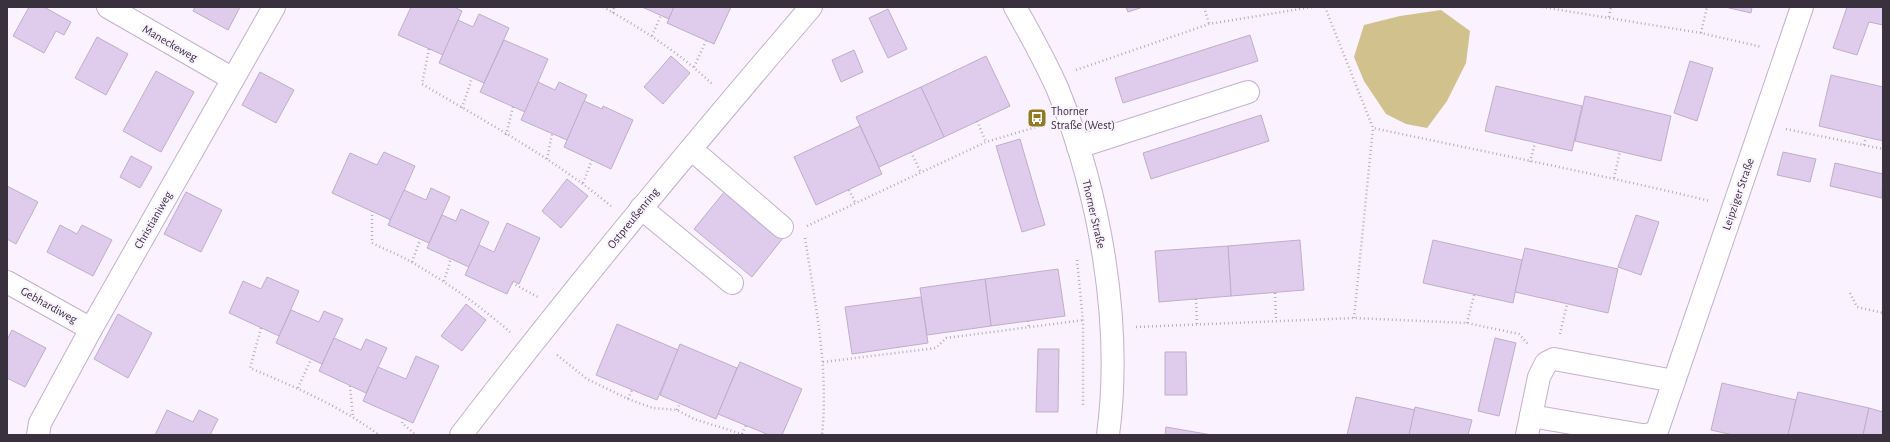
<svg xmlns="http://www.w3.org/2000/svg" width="1890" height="442" font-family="'Alegreya Sans',sans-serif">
	<rect width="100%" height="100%" fill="#faf2ff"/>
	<!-- green -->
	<polygon fill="#d1c18c" points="1441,10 1470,31 1466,63 1447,101 1427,128 1406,124 1386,114 1364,81 1354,57 1364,25 1400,16"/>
	<!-- building -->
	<g fill="#dfccec" stroke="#c0adcc">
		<polygon points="29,7 44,7 71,22 64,35 56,31 44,53 13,36"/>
		<polygon points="195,7 240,7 228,30 193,11"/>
		<polygon points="411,7 454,7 462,11 443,55 398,35"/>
		<polygon points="642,7 674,7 669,19"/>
		<polygon points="674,7 731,7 714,44 667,23"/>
		<polygon points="1126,7 1143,7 1128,12"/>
		<polygon points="1725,7 1752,7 1751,13"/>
		<polygon points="1847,7 1883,7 1883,25 1869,22 1857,55 1833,48"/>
		<polygon points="888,9 907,49 888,58 869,18"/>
		<polygon points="479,14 509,28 484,83 439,63 458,20 473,27"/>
		<polygon points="1250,35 1258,61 1123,103 1115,78"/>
		<polygon points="97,37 128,54 106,95 75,78"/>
		<polygon points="504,40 548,59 525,112 480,92"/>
		<polygon points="854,50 863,72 841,82 832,60"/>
		<polygon points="671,56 690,73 663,104 644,87"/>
		<polygon points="986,56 1010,106 944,137 921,87"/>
		<polygon points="1690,61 1713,68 1697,121 1674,113"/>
		<polygon points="156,71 194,92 161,152 123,131"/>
		<polygon points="260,72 294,90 276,123 242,105"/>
		<polygon points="1831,75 1883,87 1883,141 1819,126"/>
		<polygon points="538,82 555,90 559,82 587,95 567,140 521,120"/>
		<polygon points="1496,86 1582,106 1572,151 1485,131"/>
		<polygon points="921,87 944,137 879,167 856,117"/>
		<polygon points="1585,96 1671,116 1661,161 1575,141"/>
		<polygon points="584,101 602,109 603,106 633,120 611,169 564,147"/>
		<polygon points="1261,115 1269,141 1151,179 1143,153"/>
		<polygon points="860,126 882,174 816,205 794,157"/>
		<polygon points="1020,139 1045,225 1022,232 996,146"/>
		<polygon points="384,152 415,166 391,220 332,193 350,153 377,165"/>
		<polygon points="1783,152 1816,159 1810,182 1777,175"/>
		<polygon points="131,156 152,167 140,188 120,177"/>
		<polygon points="1835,163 1883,174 1882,198 1830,186"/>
		<polygon points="567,179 588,196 561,228 542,211"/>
		<polygon points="7,186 38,202 16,244 7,239"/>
		<polygon points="431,188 450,197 429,243 388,225 404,190 426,200"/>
		<polygon points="725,191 783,238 752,277 694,229"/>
		<polygon points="186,192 222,210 201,252 164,234"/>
		<polygon points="461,209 489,222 469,267 427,248 442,215 456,221"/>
		<polygon points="1636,215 1659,222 1641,275 1618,267"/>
		<polygon points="507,223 540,238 519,284 513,281 507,294 465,275 479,245 494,252"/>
		<polygon points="60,225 77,234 82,225 112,240 93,276 47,252"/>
		<polygon points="1300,240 1304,290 1231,296 1228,246"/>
		<polygon points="1433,240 1522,260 1513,303 1423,283"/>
		<polygon points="1228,246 1231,296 1159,302 1155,251"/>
		<polygon points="1525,248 1618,269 1608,313 1515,292"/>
		<polygon points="1058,269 1065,316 991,326 985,279"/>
		<polygon points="267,277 299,291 279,336 229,313 243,281 261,289"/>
		<polygon points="985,279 991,326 927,335 920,288"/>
		<polygon points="921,297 928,343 852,354 845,307"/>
		<polygon points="466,304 486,320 462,351 441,336"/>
		<polygon points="291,310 319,322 324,311 343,319 322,364 276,343"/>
		<polygon points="118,314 152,333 128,378 94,359"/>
		<polygon points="617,324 678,350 657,400 596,375"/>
		<polygon points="12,330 46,348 25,387 7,378 7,340"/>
		<polygon points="334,338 361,350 366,339 387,348 366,393 319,371"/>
		<polygon points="1495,338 1516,343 1499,416 1478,411"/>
		<polygon points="680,344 737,368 716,419 660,395"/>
		<polygon points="1038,349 1059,349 1058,412 1036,412"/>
		<polygon points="1165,352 1186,352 1187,395 1165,395"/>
		<polygon points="416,356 439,366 413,423 363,401 378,367 406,379"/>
		<polygon points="740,362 802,389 782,435 769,435 718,414"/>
		<polygon points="1722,383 1796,400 1788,435 1733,435 1711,430"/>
		<polygon points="1798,392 1869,408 1863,435 1788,435"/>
		<polygon points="1356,397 1415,410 1409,435 1347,435"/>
		<polygon points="1415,407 1472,420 1468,435 1409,435"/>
		<polygon points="1869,408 1883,412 1883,435 1863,435"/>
		<polygon points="167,410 193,422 199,410 218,419 210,435 155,435"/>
		<polygon points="1166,427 1212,435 1165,435"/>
	</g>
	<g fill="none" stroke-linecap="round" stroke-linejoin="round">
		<defs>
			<g id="minor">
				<polyline points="108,7 233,79"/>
				<path d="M1015,7C1030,34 1046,62 1058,90C1100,194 1123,324 1108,435"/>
				<polyline points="1078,147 1248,92"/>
				<polyline points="691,149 782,227"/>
				<polyline points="641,208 732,283"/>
				<polyline points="7,282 91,329"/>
				<polyline points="1531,416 1642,435"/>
				<polyline points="38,435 40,423 91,329 274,7"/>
				<path d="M461,435C573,289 691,147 811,7"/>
				<polyline points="1527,435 1539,377 1546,363 1554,359 1674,381"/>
				<polyline points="1646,435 1653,434 1658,428 1802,7"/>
			</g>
		</defs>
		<!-- minor casing -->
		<use href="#minor" stroke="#c4b0d0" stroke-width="24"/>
		<!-- path -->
		<g stroke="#b6aebb" stroke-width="2.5" stroke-dasharray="1 3" stroke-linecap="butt">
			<path d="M603,7C642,29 680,53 712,84"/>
			<polyline points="1204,7 1209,24"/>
			<path d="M1325,7L1373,128C1486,152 1598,174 1710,201"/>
			<polyline points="1542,7 1701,33 1762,47"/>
			<polyline points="613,13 614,7"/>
			<polyline points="1609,17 1611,7"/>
			<polyline points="1701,33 1707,7"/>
			<polyline points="652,36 661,15"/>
			<path d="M429,49L422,84C486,122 553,158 611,206"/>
			<polyline points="694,67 706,41"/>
			<polyline points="1076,70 1209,24 1312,7"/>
			<polyline points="462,108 472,78"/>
			<polyline points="977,121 986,142"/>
			<polyline points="1786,129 1883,149"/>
			<polyline points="506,135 513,107"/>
			<polyline points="1864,145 1866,137"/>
			<polyline points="911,152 921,173"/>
			<polyline points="547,159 552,134"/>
			<polyline points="1530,162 1535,143"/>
			<polyline points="1614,178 1620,151"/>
			<polyline points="583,183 592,160"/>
			<polyline points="849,190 856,204"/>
			<path d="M372,211V243C386,250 400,255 413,263C448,283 480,306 510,332"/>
			<polyline points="807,226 986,142 1043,125"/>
			<path d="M805,238C815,303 829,369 822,435"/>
			<polyline points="1077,260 1083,321 1083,405"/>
			<polyline points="412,262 420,240"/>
			<polyline points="444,281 451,259"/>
			<polyline points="512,283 538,297"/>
			<polyline points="1275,293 1276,320"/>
			<polyline points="1850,293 1857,307 1883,313"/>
			<polyline points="1196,299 1197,324"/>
			<polyline points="1354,318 1373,128"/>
			<polyline points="1028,321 1029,328"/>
			<polyline points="1467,323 1474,295"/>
			<polyline points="1136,327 1354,318 1467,323 1519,334 1529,345"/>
			<path d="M261,328L250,368C295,387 340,406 379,435"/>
			<polyline points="1560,334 1567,304"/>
			<polyline points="557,355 587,379 628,399 653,408 677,410 694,419 745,435"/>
			<polyline points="823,362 936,348 946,338 1084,320"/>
			<polyline points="350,386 353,417"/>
			<polyline points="298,388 311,359"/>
			<polyline points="628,399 632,390"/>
			<polyline points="677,410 680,403"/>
			<polyline points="403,418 402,423 416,435"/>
			<polyline points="742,434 746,425"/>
		</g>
		<!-- minor -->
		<use href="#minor" stroke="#fff" stroke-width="22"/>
	</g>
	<!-- icons -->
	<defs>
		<symbol id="bus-square" viewBox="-11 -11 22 22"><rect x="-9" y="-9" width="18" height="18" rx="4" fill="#90791f" stroke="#faf2ff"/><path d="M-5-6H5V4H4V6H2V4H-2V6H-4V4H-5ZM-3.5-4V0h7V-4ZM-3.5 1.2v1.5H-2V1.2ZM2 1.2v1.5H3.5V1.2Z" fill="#fff"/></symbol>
	</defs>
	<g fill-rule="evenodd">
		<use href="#bus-square" x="1026" y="107" width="22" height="22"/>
	</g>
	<g text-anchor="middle" stroke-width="4" stroke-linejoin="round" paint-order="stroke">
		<!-- street labels -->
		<g font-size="12" fill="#39313e" stroke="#faf2ff">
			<text transform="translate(170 43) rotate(30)" y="4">Maneckeweg</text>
			<text transform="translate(1738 194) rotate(-71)" y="4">Leipziger Straße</text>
			<text transform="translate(1094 214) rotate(77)" y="4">Thorner Straße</text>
			<text transform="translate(633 218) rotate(-51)" y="4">Ostpreußenring</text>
			<text transform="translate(153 220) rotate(-60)" y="4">Christianiweg</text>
			<text transform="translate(49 305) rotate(29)" y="4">Gebhardiweg</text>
		</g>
		<!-- poi labels -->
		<g font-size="12" fill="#39313e" stroke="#faf2ff" text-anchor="start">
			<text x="1051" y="115">Thorner<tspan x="1051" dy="14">Straße (West)</tspan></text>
		</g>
	</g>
	<!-- border -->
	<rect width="1890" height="442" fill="none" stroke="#39313e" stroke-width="16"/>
</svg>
